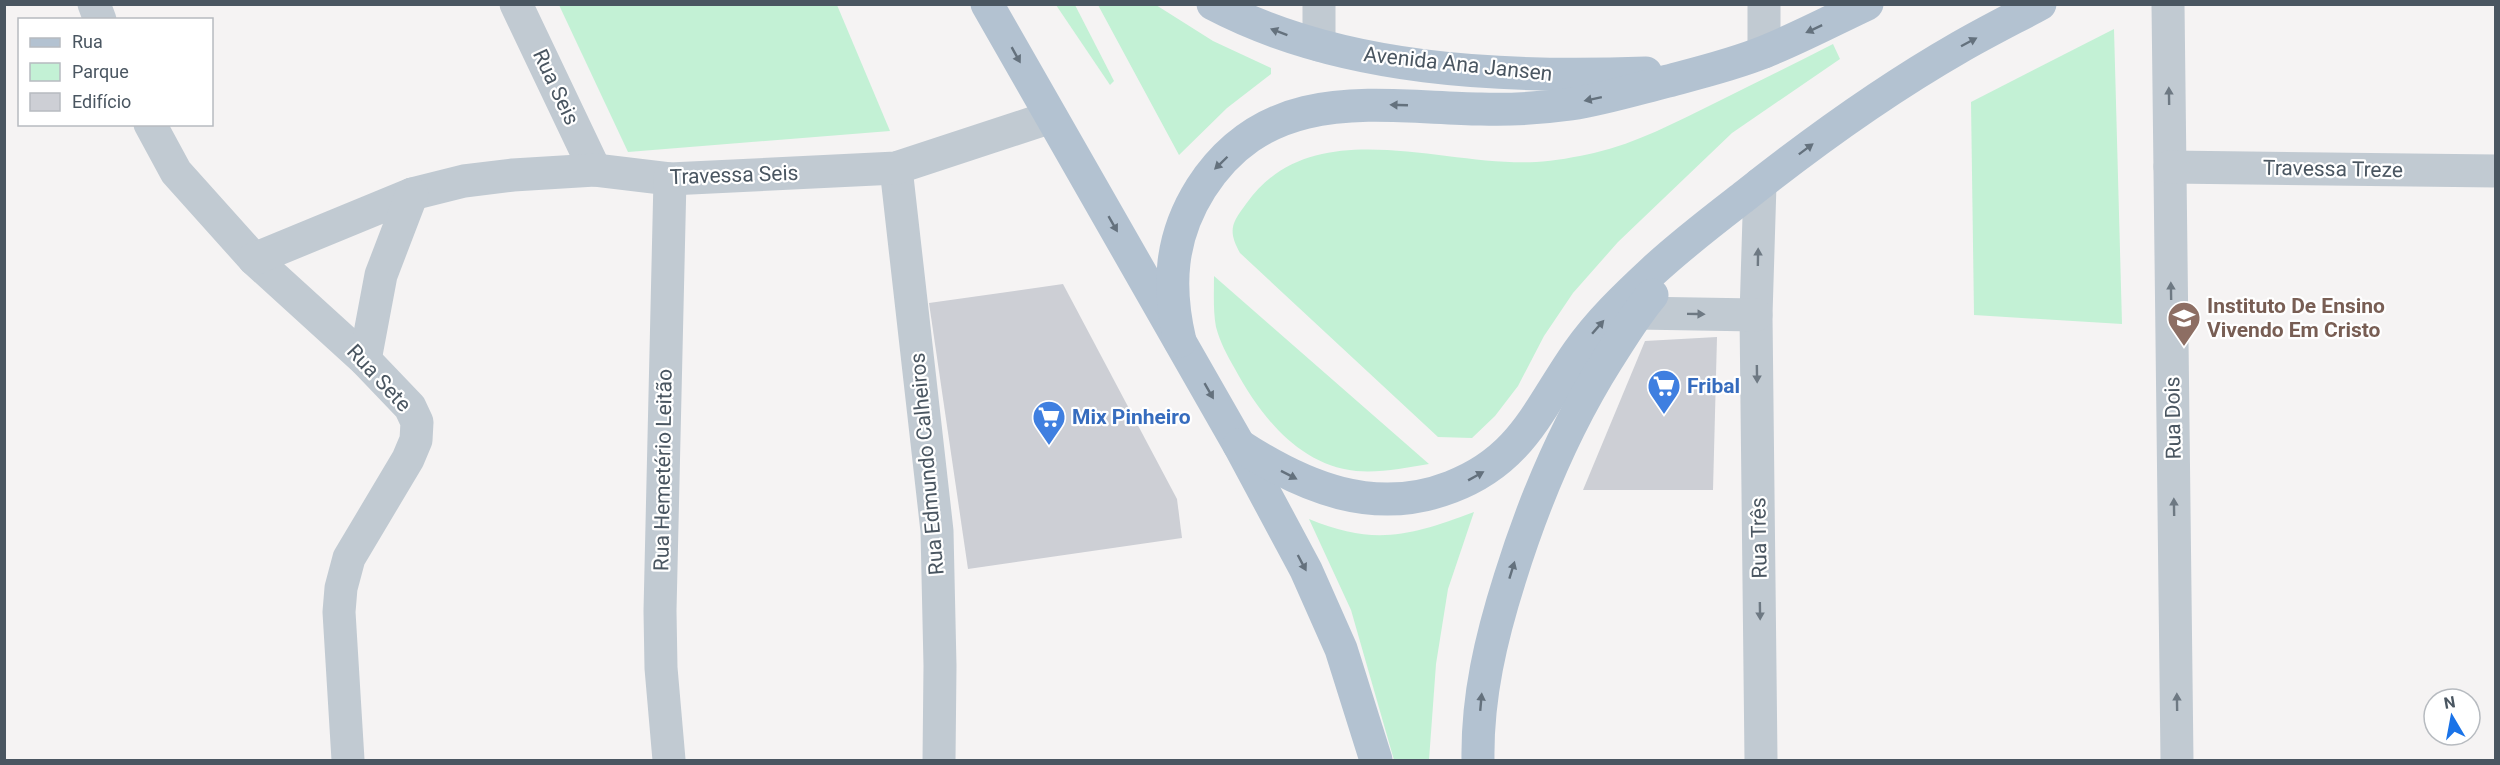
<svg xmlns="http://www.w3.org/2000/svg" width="2500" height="765" font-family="Roboto,sans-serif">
	<rect width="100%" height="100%" fill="#f5f3f3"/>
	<!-- green -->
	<g fill="#c3f1d5">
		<polygon points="559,5 837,5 890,131 628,152"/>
		<polygon points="1056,5 1075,5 1114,81 1110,85"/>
		<polygon points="1098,5 1156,5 1213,41 1271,68 1271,74 1227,108 1179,155"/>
		<polygon points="2114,29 2122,324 1974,315 1971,102"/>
		<path d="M1833,44L1840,59L1732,133L1618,242L1573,293L1544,336L1518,386L1495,416L1472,438L1438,437L1240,253C1228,231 1231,224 1246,204C1312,110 1441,167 1536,162C1554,161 1576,157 1594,153C1637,143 1676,122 1715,103C1755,83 1794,64 1833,44Z"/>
		<path d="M1214,276L1429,464C1405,468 1381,473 1356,471C1298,465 1260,415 1235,369C1227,355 1220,342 1216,327C1213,311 1214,293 1214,276Z"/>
		<path d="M1474,512L1448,589L1436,664L1429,760H1394L1351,610L1309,519C1374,546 1410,536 1474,512Z"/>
	</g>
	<!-- building -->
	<g fill="#cdcfd5">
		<polygon points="1063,284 1177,499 1182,538 968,569 929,303"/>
		<polygon points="1717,337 1713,490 1583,490 1645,341"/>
	</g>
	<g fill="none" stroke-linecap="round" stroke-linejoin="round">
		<!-- minor -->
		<g stroke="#c1cad2" stroke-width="33">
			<polyline points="94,4 100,20"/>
			<polyline points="516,4 595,170"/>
			<polyline points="1764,4 1764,52"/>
			<polyline points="2168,4 2177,760"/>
			<polyline points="1319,45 1319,4"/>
			<polyline points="150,124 176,172 254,259 365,360 410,407 417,422 416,440 408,459 349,558 341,588 339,612 348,760"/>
			<polyline points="2170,167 2496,171"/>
			<polyline points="896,168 937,531 940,666 939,760"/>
			<polyline points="1760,184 1756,315 1761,760"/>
			<polyline points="254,259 412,194 464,181 513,175 595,170 670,179 896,168 1051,117"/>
			<polyline points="1637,313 1756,315"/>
			<polyline points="365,360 381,275 412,194"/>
			<polyline points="669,760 661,668 660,611 670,179"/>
		</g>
		<!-- major -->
		<g stroke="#b3c2d1" stroke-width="33">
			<polyline points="987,4 1239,445 1306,570 1341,649 1376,760"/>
			<path d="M1213,4C1342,72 1504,78 1646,73"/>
			<path d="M1180,341C1167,286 1170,237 1201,188C1269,83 1375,107 1481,109C1511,110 1542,108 1571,104C1603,99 1633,90 1664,82C1698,73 1732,65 1764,52C1799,38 1833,20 1867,4"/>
			<path d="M1239,445C1303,487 1374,517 1451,487C1522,460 1538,409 1578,352C1599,322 1626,296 1653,271C1682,244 1715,219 1746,195C1814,141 1885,90 1960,47C1986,32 2014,18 2040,4"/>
			<path d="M1478,760C1477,697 1491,638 1510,578C1534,501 1565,427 1608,359C1622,337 1635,315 1652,295"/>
		</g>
	</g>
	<!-- one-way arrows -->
	<defs><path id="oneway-solid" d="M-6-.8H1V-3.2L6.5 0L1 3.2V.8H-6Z" transform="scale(1.5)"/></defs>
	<g fill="#64717d">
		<use href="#oneway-solid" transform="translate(1814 29) rotate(155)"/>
		<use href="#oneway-solid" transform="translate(1279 32) rotate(-159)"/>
		<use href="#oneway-solid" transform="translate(1969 42) rotate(-28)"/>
		<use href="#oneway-solid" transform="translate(1016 55) rotate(61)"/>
		<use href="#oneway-solid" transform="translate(1593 99) rotate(168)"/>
		<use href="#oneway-solid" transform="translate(1399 105) rotate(-178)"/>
		<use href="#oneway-solid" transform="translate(1806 149) rotate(-37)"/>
		<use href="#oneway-solid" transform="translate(1221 163) rotate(136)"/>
		<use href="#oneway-solid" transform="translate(1113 224) rotate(60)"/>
		<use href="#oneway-solid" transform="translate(1598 327) rotate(-49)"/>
		<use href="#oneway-solid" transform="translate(1209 391) rotate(60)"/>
		<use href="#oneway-solid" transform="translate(1289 475) rotate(27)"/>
		<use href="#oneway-solid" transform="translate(1476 476) rotate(-29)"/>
		<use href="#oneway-solid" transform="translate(1302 563) rotate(62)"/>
		<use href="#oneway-solid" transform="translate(1512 570) rotate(-73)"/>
		<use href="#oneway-solid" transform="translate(1481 702) rotate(-85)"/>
	</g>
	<g fill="#6e7983">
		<use href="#oneway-solid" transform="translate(2169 96) rotate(-91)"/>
		<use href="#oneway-solid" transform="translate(1758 257) rotate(-89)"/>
		<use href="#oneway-solid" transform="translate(2171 291) rotate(-91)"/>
		<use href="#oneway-solid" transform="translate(1696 314) rotate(1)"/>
		<use href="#oneway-solid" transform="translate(1757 374) rotate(89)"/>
		<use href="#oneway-solid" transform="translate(2174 507) rotate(-91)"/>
		<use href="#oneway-solid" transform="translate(1760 611) rotate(89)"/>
		<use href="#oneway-solid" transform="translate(2177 702) rotate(-91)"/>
	</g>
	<!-- icons -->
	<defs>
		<symbol id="school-pin" viewBox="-11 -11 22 30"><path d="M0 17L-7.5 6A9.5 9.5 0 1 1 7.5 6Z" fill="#8d6e63" stroke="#fff"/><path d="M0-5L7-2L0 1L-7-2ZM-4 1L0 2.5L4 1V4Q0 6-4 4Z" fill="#fff"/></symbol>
		<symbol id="supermarket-pin" viewBox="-11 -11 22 30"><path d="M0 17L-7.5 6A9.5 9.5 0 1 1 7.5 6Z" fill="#3f7fe0" stroke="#fff"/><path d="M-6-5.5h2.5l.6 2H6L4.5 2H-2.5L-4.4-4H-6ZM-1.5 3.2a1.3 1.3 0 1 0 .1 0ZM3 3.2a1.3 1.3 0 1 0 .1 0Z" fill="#fff"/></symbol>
	</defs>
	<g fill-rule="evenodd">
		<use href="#school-pin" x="2165" y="299" width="38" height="52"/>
		<use href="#supermarket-pin" x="1645" y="367" width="38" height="52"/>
		<use href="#supermarket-pin" x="1030" y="398" width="38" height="52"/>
	</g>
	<g text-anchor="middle" stroke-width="4.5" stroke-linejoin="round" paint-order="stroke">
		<!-- street labels -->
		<g font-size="21" fill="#4a5661" stroke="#fff">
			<text transform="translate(1458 64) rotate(6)" y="7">Avenida Ana Jansen</text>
			<text transform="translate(556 87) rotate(65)" y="7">Rua Seis</text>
			<text transform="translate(2333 169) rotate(1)" y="7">Travessa Treze</text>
			<text transform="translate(734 175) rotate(-2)" y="7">Travessa Seis</text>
			<text transform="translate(379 378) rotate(47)" y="7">Rua Sete</text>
			<text transform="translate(2173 418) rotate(-91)" y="7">Rua Dois</text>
			<text transform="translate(927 464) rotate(-95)" y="7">Rua Edmundo Calheiros</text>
			<text transform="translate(663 470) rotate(-89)" y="7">Rua Hemetério Leitão</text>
			<text transform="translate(1759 538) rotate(-91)" y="7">Rua Três</text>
		</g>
		<!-- education labels -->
		<g font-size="21" font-weight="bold" fill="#785e54" stroke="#fff" text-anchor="start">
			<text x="2207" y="313">Instituto De Ensino<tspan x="2207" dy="24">Vivendo Em Cristo</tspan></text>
		</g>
		<!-- shop labels -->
		<g font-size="21" font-weight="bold" fill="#366cbe" stroke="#fff" text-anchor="start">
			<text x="1687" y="393">Fribal</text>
			<text x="1072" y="424">Mix Pinheiro</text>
		</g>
	</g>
	<!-- border -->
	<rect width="2500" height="765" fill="none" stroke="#4a5661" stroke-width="12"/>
	<!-- legend -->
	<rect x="18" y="18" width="195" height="108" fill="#ffffff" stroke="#b7bbc0" stroke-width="1.5"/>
	<rect x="30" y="38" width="30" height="9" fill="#b3c2d1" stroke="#b7bbc0" stroke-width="1.5"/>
	<text x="72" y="48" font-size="18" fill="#4a5661">Rua</text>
	<rect x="30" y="63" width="30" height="18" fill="#c3f1d5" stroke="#b7bbc0" stroke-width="1.5"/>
	<text x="72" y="78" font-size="18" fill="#4a5661">Parque</text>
	<rect x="30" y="93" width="30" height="18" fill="#cdcfd5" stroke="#b7bbc0" stroke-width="1.5"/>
	<text x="72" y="108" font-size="18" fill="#4a5661">Edifício</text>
	<!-- north arrow -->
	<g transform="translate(2452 717) rotate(350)"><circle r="28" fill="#ffffff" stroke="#b7bbc0" stroke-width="1.5"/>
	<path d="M0-4.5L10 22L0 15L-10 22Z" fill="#1a73e8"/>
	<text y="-9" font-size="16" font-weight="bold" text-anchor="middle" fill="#4a5661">N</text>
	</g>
</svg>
